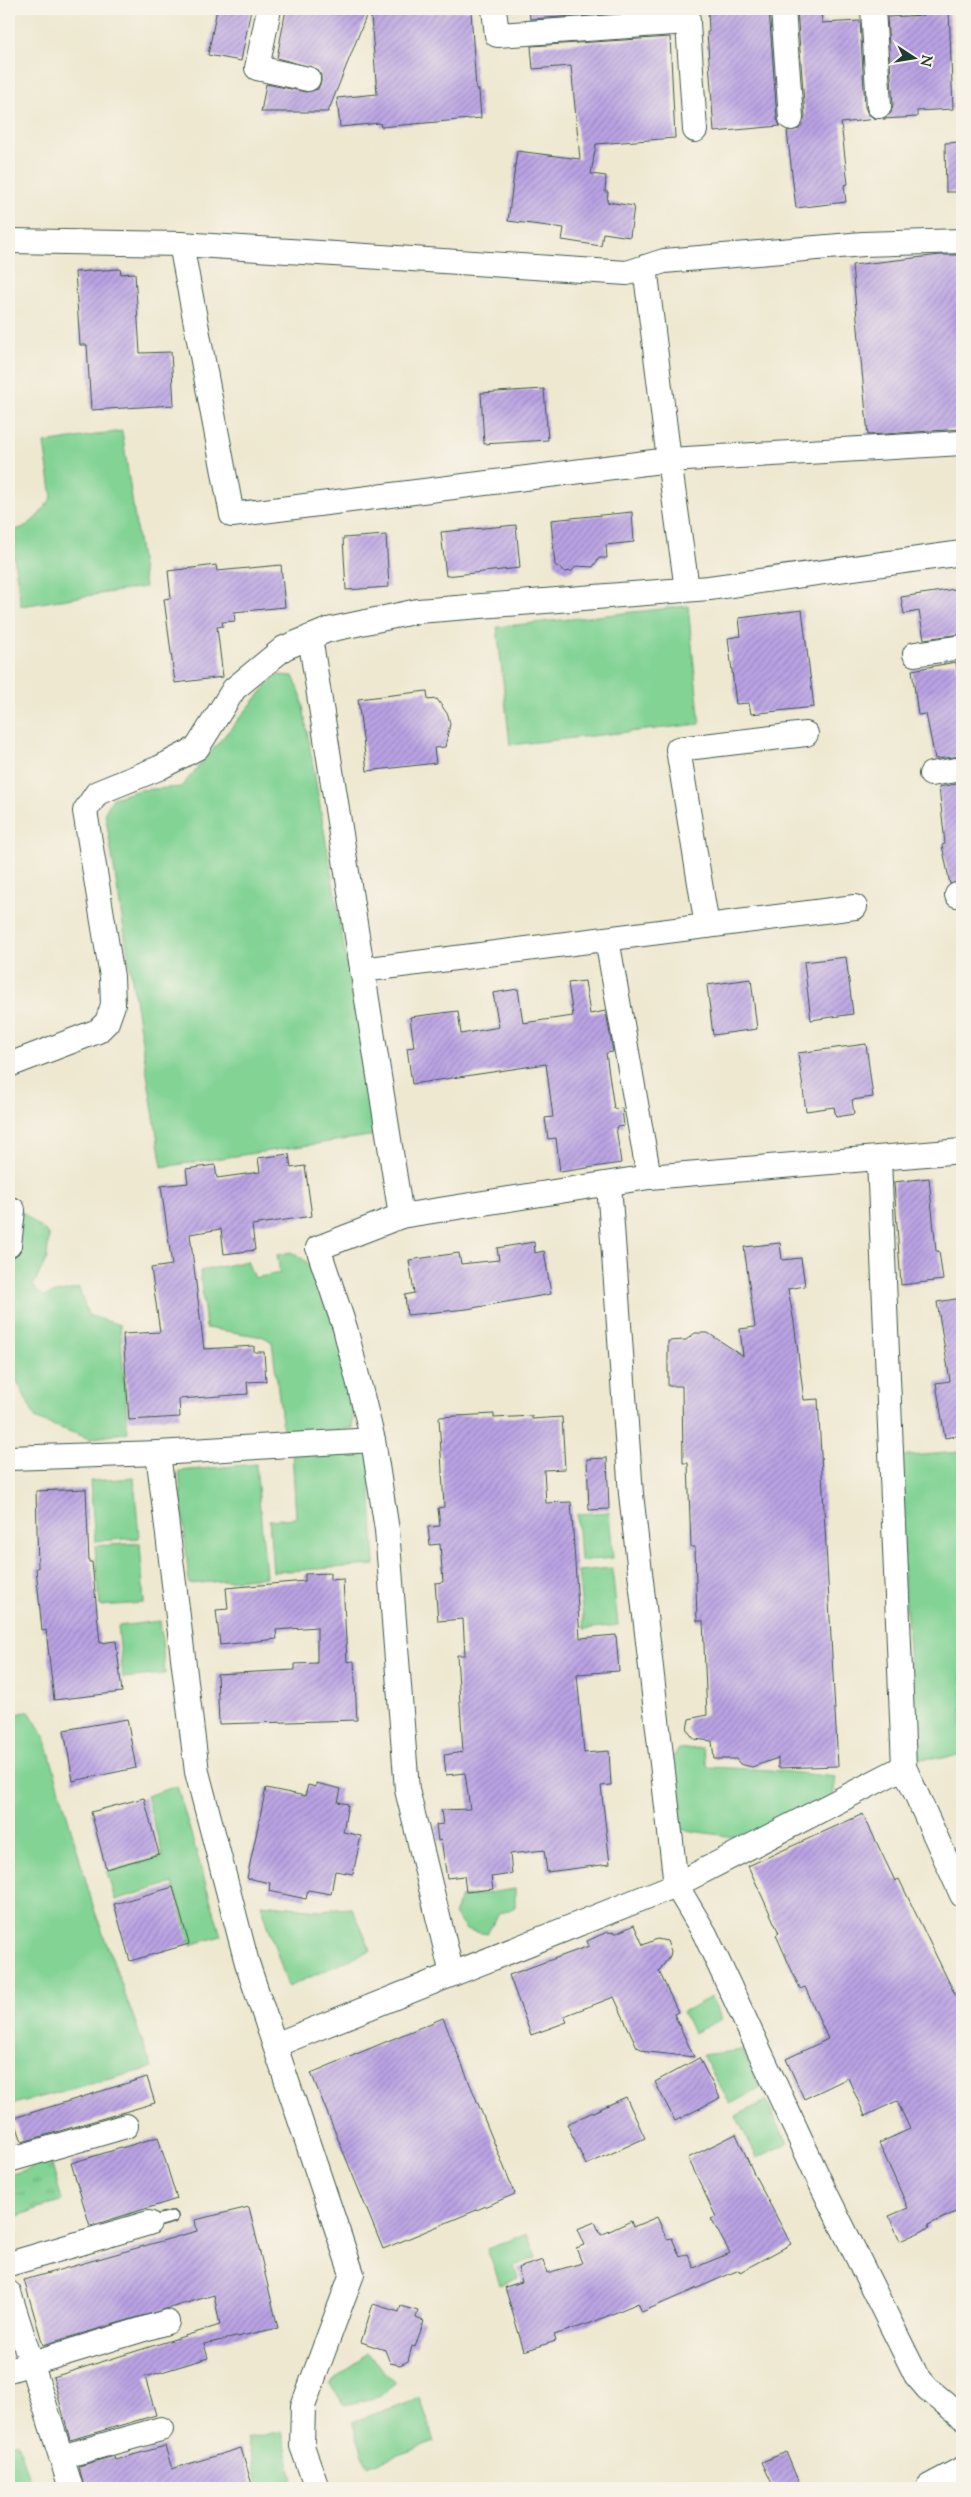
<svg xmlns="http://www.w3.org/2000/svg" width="971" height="2497" font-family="'Sorts Mill Goudy',serif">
	<defs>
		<pattern id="park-tufts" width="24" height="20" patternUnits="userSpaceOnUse" patternTransform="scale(1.25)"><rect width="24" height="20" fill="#82d394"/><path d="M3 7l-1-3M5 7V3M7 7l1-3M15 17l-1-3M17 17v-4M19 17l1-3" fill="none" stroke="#6aac7a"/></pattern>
		<pattern id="building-hatch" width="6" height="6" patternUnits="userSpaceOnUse" patternTransform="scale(1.25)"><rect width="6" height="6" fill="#baa3e4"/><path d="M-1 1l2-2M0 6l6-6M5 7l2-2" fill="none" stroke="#9786ba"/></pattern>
	</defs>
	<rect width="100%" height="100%" fill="#f7f3e8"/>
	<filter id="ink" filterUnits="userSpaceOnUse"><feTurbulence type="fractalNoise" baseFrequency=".02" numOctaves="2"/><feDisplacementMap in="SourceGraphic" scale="10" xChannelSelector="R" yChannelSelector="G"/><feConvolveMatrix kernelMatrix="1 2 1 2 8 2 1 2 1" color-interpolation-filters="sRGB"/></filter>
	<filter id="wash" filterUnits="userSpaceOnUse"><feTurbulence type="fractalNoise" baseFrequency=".0096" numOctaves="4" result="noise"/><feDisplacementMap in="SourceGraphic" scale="20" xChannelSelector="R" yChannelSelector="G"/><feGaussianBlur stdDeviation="1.12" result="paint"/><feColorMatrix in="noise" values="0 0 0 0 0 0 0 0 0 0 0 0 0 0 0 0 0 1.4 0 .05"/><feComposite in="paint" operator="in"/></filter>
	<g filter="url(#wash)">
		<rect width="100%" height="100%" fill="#eee8d0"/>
		<!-- green -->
		<g fill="#82d394" stroke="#508864">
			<path d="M122,431L145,587L21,606L10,531C31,528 40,514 52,497L44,443Z"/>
			<polygon points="688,606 700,724 510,745 497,627"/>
			<polygon points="276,675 293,676 301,695 376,1135 162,1167 105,812 113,798 140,790 181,787"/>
			<polygon points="20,1210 49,1235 47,1258 33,1286 43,1296 79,1288 88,1315 120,1325 128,1432 90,1439 36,1419 9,1365 9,1282 17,1258"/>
			<polygon points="291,1252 306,1261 342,1340 352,1390 353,1428 284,1437 272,1342 264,1337 206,1328 200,1271 247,1261 254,1278 280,1273 277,1255"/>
			<polygon points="368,1446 375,1565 273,1572 269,1520 296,1518 292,1451"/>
			<polygon points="962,1452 962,1756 917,1759 895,1457"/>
			<polygon points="256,1464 266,1577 189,1584 179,1471"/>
			<polygon points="134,1478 139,1538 95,1541 90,1481"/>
			<polygon points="609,1512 613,1558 580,1561 577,1514"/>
			<polygon points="140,1543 144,1603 100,1606 95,1546"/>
			<polygon points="612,1568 618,1625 584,1629 578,1571"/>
			<polygon points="160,1621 165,1674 123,1678 118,1626"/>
			<polygon points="29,1711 45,1738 94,1909 152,2068 9,2105 9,1716"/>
			<polygon points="702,1748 708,1767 770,1770 836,1777 833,1797 748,1839 671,1828 665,1767 679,1749"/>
			<polygon points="177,1786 221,1936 191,1945 173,1883 115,1900 107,1872 163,1856 146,1796"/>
			<polygon points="515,1889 515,1907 498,1915 487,1934 466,1930 454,1914 461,1897"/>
			<polygon points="261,1904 319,1910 352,1908 371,1950 288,1987"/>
			<polygon points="711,1997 722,2019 693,2033 683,2012"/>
			<polygon points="742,2050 761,2088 730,2104 702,2055"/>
			<polygon points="766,2101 787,2143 757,2158 736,2116"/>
			<polygon points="527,2234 536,2258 514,2266 518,2278 500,2284 487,2249"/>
			<polygon points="367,2353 396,2383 379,2397 345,2405 329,2384"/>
			<polygon points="420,2398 435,2442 367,2466 352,2422"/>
			<polygon points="282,2431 293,2481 259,2488 247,2439"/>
			<polygon points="17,2442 32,2488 9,2488 9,2445"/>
		</g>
		<!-- park -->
		<polygon fill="url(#park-tufts)" stroke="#508864" points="51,2162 62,2200 9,2219 9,2175"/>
		<g id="blocks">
			<!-- building -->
			<g fill="url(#building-hatch)">
				<polygon points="217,9 251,9 241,61 208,55"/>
				<polygon points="286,9 369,9 328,112 261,112 266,84 306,92 318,89 321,82 321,75 317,69 277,58"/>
				<polygon points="529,9 666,9 666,10 530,19"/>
				<polygon points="708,9 769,9 777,119 780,126 714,132 707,32 709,32"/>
				<polygon points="797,9 821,9 822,23 860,21 865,107 868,114 876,119 841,123 848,184 844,185 846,202 796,208 787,131 799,129 805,117"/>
				<polygon points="925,9 949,9 953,109 917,111 917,117 883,119 891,113 893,105 887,17 925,15"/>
				<polygon points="471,10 476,90 479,90 481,118 381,127 380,123 340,127 337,98 377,94 371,16"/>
				<polygon points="670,37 675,138 596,144 591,174 606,176 605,192 608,192 607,202 634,206 630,237 603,233 601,246 562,240 564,228 508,221 517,151 580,159 571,66 533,69 531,46"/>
				<polygon points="962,142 962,192 946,192 945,143"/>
				<polygon points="941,255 962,255 962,429 868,435 852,265"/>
				<polygon points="120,269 121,274 135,273 140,353 171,352 174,405 91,410 87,345 80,345 75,272"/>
				<polygon points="544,389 548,440 484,444 481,393"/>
				<polygon points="632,512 634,542 606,545 607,558 599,558 593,567 576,566 572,571 565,572 555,565 551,520"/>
				<polygon points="516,525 520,568 446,576 441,532"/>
				<polygon points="386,535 389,587 346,590 343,538"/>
				<polygon points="216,565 217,571 281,565 285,607 234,612 235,621 222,622 223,626 217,627 223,677 175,683 164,599 171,598 168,571"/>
				<polygon points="962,588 962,634 924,639 919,611 904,614 901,597"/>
				<polygon points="802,610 814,707 751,714 749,703 736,704 728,638 741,636 739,618"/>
				<polygon points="956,662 962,713 962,756 935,759 926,714 918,715 912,670"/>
				<polygon points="427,691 428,700 437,699 448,715 450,724 445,747 434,748 436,763 367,771 358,699"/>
				<polygon points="962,783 962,881 950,884 942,845 945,844 939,787"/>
				<polygon points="846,957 853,1014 811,1020 804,962"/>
				<polygon points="751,979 757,1029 713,1035 707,985"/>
				<polygon points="585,981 590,1014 606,1011 613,1052 606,1053 614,1109 622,1108 624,1126 616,1127 621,1163 560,1172 556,1138 548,1139 545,1118 553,1117 546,1064 412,1084 407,1048 414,1047 410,1017 458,1011 461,1034 499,1027 493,993 518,989 523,1023 573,1016 568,983"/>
				<polygon points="866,1044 873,1097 852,1100 854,1114 836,1117 834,1107 806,1111 798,1053"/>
				<polygon points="289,1154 291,1168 305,1166 312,1216 252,1225 255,1250 224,1254 221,1229 190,1234 204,1349 254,1346 254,1352 264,1352 266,1381 247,1382 248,1394 179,1399 180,1417 129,1420 123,1334 160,1332 151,1268 172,1265 161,1186 188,1183 186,1169 215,1165 217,1178 260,1172 258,1158"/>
				<polygon points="929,1178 936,1251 939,1251 943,1280 901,1285 894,1182"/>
				<polygon points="534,1242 535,1253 544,1251 551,1294 467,1309 407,1315 405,1295 414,1293 409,1260 459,1253 461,1264 499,1260 497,1248"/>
				<polygon points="780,1243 782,1260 801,1258 805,1286 788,1289 794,1322 804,1400 818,1399 838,1766 778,1768 778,1758 752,1767 740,1764 736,1759 714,1759 712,1741 694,1739 687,1730 689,1719 707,1715 703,1621 697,1621 695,1547 691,1547 688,1463 683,1463 682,1386 668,1386 668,1341 686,1340 695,1333 708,1333 743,1356 740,1329 755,1327 744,1247"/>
				<polygon points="962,1298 962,1435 945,1438 936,1383 950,1381 937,1302"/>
				<polygon points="494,1414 494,1418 532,1416 532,1419 562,1417 565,1469 544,1470 546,1503 571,1502 580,1638 616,1635 619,1671 577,1674 584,1753 609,1751 611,1785 601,1786 610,1864 547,1872 544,1850 510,1854 512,1874 491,1877 493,1889 466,1892 464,1876 447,1878 441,1840 438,1841 436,1825 443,1824 441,1810 470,1809 465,1773 446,1775 444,1755 463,1752 457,1655 465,1655 463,1619 438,1621 435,1583 443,1582 440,1544 430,1545 428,1527 440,1526 438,1508 444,1507 439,1417"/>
				<polygon points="607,1458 609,1509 589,1510 587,1459"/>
				<polygon points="86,1489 89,1562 92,1562 100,1643 116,1641 122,1692 54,1700 46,1630 42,1631 36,1568 38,1568 36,1491"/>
				<polygon points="330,1573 330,1580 343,1579 347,1662 354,1661 357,1720 219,1724 217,1674 295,1670 295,1664 317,1663 317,1627 276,1630 277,1639 220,1645 216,1610 228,1609 226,1588 305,1581 305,1574"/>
				<polygon points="127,1719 136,1768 73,1781 64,1730"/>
				<polygon points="316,1783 341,1789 338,1802 348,1804 343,1832 361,1836 353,1874 335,1871 331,1894 308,1890 306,1899 269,1891 270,1883 247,1878 266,1788 305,1796 308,1785 316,1787"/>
				<polygon points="144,1798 159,1854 106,1869 91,1812"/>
				<polygon points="863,1814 895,1881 899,1879 962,2009 962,2209 928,2225 929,2228 900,2241 889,2216 908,2208 879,2143 910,2129 897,2101 865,2116 848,2078 804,2099 786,2059 828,2039 805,1987 800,1989 776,1935 779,1933 748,1866"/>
				<polygon points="173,1887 189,1944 130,1961 114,1904"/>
				<polygon points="634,1925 643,1945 657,1939 667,1941 671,1951 670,1956 659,1971 678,2012 674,2014 694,2057 648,2052 637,2047 614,1997 564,2016 567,2022 531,2035 509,1975 589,1946 587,1941 607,1932 617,1933"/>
				<polygon points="443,2018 515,2194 383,2249 311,2073"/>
				<polygon points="699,2058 720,2098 675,2121 655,2082"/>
				<polygon points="147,2077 155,2103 22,2142 14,2118"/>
				<polygon points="626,2097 645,2138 586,2165 567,2124"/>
				<polygon points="736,2134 755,2176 791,2244 740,2272 739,2270 642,2312 638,2303 591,2323 554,2335 556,2341 524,2351 505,2287 522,2282 518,2268 543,2260 547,2273 582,2263 576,2248 584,2245 577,2229 595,2222 601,2235 631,2221 633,2227 657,2217 667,2239 672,2238 680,2257 688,2254 694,2268 730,2253 711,2219 716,2217 688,2158"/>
				<polygon points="158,2137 177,2199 90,2226 71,2163"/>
				<polygon points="249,2207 278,2328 204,2344 208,2358 145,2377 156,2415 70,2440 53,2377 220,2325 214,2295 43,2345 24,2280 197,2231 195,2220"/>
				<polygon points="373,2304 399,2312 401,2306 418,2311 416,2318 424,2321 415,2347 412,2346 408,2361 400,2365 390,2363 385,2350 361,2342"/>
				<polygon points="165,2446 172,2469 241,2448 253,2488 84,2488 79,2466 114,2456 115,2460"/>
				<polygon points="786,2452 801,2488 774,2488 762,2462"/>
			</g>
		</g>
	</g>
	<g filter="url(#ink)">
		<use href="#blocks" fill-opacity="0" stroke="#3e574b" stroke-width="1"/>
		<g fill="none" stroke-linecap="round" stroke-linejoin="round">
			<defs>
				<polyline id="service" points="149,2223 172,2217"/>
				<g id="minor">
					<polyline points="269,9 257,68 308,79"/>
					<polyline points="494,9 497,35 688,22"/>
					<polyline points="687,9 695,130"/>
					<polyline points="783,9 791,118"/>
					<polyline points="873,9 879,106"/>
					<polyline points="9,241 181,244"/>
					<polyline points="645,267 669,460 232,515 181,244 627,273 664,261 863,244 962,241"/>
					<polyline points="687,589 669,460 962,443"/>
					<polyline points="310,637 401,1216 649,1177 962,1151"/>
					<polyline points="915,654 962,647"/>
					<polyline points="931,774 962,769"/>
					<polyline points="957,895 962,894"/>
					<polyline points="707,926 678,749 806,734"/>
					<polyline points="607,939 649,1177"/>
					<polyline points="362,970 855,907"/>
					<polyline points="9,1065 98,1031 107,1022 113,1005 112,977 85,811 97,793 159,768 197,748 234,689 284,648 328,630 418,611 709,588 962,553"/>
					<polyline points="879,1159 904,1767"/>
					<polyline points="9,1245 13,1210"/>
					<polyline points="373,1440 345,1328 318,1248 401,1216"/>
					<polyline points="158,1453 197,1772 247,1963 352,2274 303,2406 302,2446 317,2488"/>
					<polyline points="9,1458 158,1453 373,1440 387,1530 407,1790 452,1974"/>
					<polyline points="962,1895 904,1767 676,1885 705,1934 824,2190 916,2375 928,2389 962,2417"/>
					<polyline points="275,2045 676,1885 631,1494 609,1184"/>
					<polyline points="9,2160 126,2126"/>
					<polyline points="9,2264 149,2223"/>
					<polyline points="9,2293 71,2488"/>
					<polyline points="9,2370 167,2322"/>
					<polyline points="61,2457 161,2429"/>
				</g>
				<polyline id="tertiary" points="930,2488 962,2471"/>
			</defs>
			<!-- service casing -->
			<use href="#service" stroke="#3e574b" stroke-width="14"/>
			<!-- minor casing -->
			<use href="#minor" stroke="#3e574b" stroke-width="26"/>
			<!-- tertiary casing -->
			<use href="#tertiary" stroke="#3e574b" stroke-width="30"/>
			<!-- service -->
			<use href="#service" stroke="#fff" stroke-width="11"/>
			<!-- minor -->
			<use href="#minor" stroke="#fff" stroke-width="24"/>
			<!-- tertiary -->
			<use href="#tertiary" stroke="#fff" stroke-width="28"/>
		</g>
	</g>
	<!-- margin -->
	<rect width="971" height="2497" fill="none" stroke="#f7f3e8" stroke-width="30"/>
	<!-- north arrow -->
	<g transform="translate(914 58) rotate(102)" stroke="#f7f3e8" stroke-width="4" paint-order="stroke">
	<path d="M0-4L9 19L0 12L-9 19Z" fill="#1f3d34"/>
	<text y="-8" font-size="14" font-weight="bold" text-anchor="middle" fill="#1f3d34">N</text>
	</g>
</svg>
